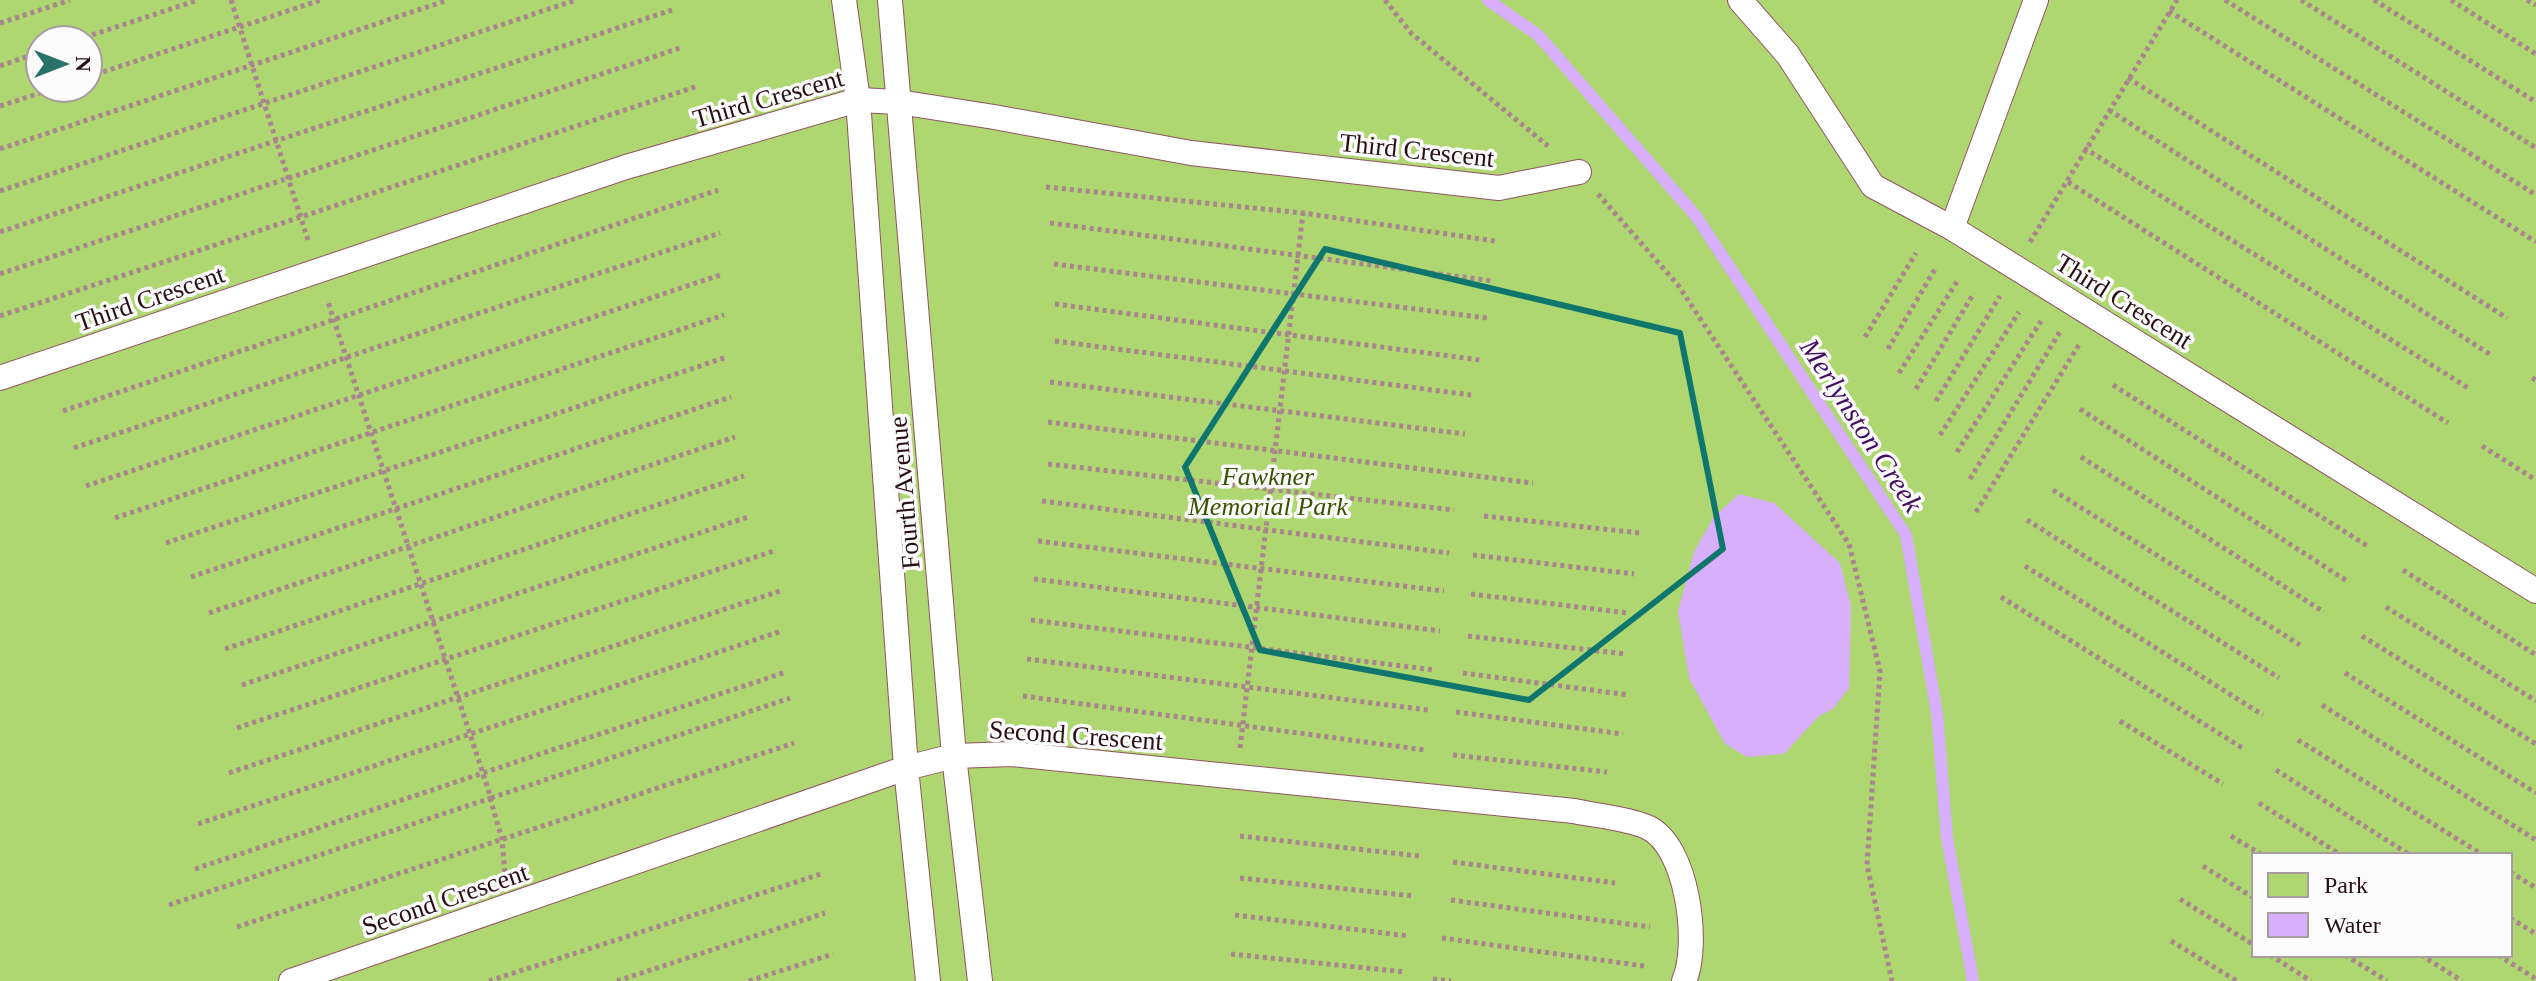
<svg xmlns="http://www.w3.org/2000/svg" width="2536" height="981" font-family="'Times New Roman',serif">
	<rect width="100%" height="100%" fill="#f8cdd4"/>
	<!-- green -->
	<path fill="#aed671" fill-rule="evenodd" d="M0,0H2536V981H0ZM40,40H88V88H40ZM2254,855H2510V955H2254Z"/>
	<!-- water -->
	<polygon fill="#d7affd" points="1739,494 1774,503 1840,563 1851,606 1849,688 1833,709 1819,716 1784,754 1747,757 1725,744 1689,678 1678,612 1694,552 1713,518"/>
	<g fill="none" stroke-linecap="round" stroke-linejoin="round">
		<!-- stream -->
		<polyline stroke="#d7affd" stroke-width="12" points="1488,0 1538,35 1696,216 1906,535 1937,713 1947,838 1973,981"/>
		<defs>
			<g id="service">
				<polyline points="844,0 858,100 906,768 928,981"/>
				<polyline points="890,0 954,756 980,981"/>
				<polyline points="1740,0 1788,55 1873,186 1952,228 2536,591"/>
				<polyline points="1952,228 2036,0"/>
				<polyline points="0,378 626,167 858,100 899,102 994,117 1191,153 1499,188 1579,172"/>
				<path d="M291,981L906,768L954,756L1012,754L1574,811C1597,816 1626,818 1647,827C1688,845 1700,946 1684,981"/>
			</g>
		</defs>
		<!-- service casing -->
		<use href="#service" stroke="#925461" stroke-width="26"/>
		<!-- path -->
		<g stroke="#a9858c" stroke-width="5" stroke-dasharray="4 4" stroke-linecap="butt">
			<polyline points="231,0 309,243"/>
			<polyline points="1385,0 1411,33 1548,146"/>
			<polyline points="2225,0 2536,195"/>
			<polyline points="2301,0 2536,148"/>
			<polyline points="2374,0 2536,102"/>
			<polyline points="2451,0 2536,54"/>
			<polyline points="2527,0 2536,5"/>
			<polyline points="2169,11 2536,242"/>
			<polyline points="0,23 70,0"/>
			<polyline points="77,40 198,0"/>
			<polyline points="0,66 40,52"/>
			<polyline points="88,77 321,0"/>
			<polyline points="2128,78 2507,318"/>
			<polyline points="0,106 55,88"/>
			<polyline points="2109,110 2491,355"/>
			<polyline points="2084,148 2470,389"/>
			<polyline points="0,149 448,0"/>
			<polyline points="2068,182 2448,423"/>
			<polyline points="1046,187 1303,213 1495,241"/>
			<polyline points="0,191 576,0"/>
			<polyline points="1598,194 1678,285 1849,544 1880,671 1867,865 1892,981"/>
			<polyline points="1050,223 1493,281"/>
			<polyline points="0,232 672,10"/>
			<polyline points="2030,242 2177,0"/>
			<polyline points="1054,264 1487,318"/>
			<polyline points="0,274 683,47"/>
			<polyline points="1055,304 1480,360"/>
			<polyline points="0,316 698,86"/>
			<polyline points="1865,337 1916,253"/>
			<polyline points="1055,341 1471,395"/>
			<polyline points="1888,349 1935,269"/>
			<polyline points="1899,373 1958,280"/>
			<polyline points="2532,378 2536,380"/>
			<polyline points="1050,382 1465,434"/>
			<polyline points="2113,385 2369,547"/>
			<polyline points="1916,389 1974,293"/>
			<polyline points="1936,401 2000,296"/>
			<polyline points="2080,409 2347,581"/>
			<polyline points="63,411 718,190"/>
			<polyline points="1048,422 1533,483"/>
			<polyline points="1940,435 2019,312"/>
			<polyline points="2482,446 2536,480"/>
			<polyline points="74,448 720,233"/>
			<polyline points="1957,452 2041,321"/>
			<polyline points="2081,457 2324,612"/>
			<polyline points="1048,464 1454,510"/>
			<polyline points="1970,479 2061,330"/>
			<polyline points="86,486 720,275"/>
			<polyline points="2053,490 2300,645"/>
			<polyline points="1042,501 1449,553"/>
			<polyline points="1976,512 2080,343"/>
			<polyline points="1484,516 1640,533"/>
			<polyline points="115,518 724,315"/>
			<polyline points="2027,520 2279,678"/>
			<polyline points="1038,541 1444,591"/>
			<polyline points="166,543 727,357"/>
			<polyline points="1473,555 1634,574"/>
			<polyline points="2025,566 2263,715"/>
			<polyline points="2403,570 2536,655"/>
			<polyline points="191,577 731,397"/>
			<polyline points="1034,579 1440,631"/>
			<polyline points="1471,594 1628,613"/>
			<polyline points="2001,597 2244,749"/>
			<polyline points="2386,607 2536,701"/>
			<polyline points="209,613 735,437"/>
			<polyline points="1031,620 1434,670"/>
			<polyline points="1468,636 1626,654"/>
			<polyline points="2362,636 2536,744"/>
			<polyline points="225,649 744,476"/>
			<polyline points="1027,659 1428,710"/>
			<polyline points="1463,673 1629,695"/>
			<polyline points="2345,673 2536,793"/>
			<polyline points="242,685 748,517"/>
			<polyline points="1023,696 1425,750"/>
			<polyline points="2322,705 2536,840"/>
			<polyline points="1456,712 1623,734"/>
			<polyline points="2120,721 2223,784"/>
			<polyline points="237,728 774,551"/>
			<polyline points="2298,740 2483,855"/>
			<polyline points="1240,748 1303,213"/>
			<polyline points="1453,755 1607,772"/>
			<polyline points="2276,770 2410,855"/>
			<polyline points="229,773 783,590"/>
			<polyline points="490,798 502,839 505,875"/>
			<polyline points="491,798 790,698"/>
			<polyline points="2259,803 2341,855"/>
			<polyline points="198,824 782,631"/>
			<polyline points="1240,836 1419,856"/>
			<polyline points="2231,836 2262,855"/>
			<polyline points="1453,862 1615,883"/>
			<polyline points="2203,866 2254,898"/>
			<polyline points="195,869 786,672"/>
			<polyline points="2510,872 2536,888"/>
			<polyline points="1240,878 1414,896"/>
			<polyline points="2180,899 2254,945"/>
			<polyline points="1451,900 1650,927"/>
			<polyline points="169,905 491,798 328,302"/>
			<polyline points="1235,915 1409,936"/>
			<polyline points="2510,918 2536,934"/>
			<polyline points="237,927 794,743"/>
			<polyline points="1442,938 1644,966"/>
			<polyline points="2171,941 2237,981"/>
			<polyline points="1231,954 1405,972"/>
			<polyline points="2270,955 2311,981"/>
			<polyline points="2345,955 2387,981"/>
			<polyline points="2421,955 2462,981"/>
			<polyline points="2498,955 2536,979"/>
			<polyline points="1433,979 1451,981"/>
			<polyline points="489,981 821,874"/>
			<polyline points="617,981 825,913"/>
			<polyline points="749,981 833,954"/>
		</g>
		<!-- service -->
		<use href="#service" stroke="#fff" stroke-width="24"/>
	</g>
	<!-- marked area -->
	<path fill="none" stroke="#0f766e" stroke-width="6" stroke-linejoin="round" d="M1325,249L1680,333L1723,549L1529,700L1260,650L1185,467Z"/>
	<g text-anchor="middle" stroke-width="7" stroke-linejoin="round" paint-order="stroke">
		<!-- street labels -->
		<g font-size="26" fill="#280f15" stroke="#fbfbfb">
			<text transform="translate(768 98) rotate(-16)" y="9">Third Crescent</text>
			<text transform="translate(1417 150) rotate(6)" y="9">Third Crescent</text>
			<text transform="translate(150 298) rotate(-19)" y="9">Third Crescent</text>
			<text transform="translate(2124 301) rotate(32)" y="9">Third Crescent</text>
			<text transform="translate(904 493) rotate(-95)" y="9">Fourth Avenue</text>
			<text transform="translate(1076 735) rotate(4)" y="9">Second Crescent</text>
			<text transform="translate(445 899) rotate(-19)" y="9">Second Crescent</text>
		</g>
		<!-- park labels -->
		<g font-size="26" font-style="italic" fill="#395200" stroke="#fbfbfb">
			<text x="1268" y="485">Fawkner<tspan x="1268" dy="30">Memorial Park</tspan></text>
		</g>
		<!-- water labels -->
		<g font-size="28" font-style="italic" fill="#420d63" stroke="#fbfbfb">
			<text transform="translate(1862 425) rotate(57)" y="10">Merlynston Creek</text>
		</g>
	</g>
	<!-- legend -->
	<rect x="2252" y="853" width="260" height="104" fill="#fbfbfb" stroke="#a79d9f" stroke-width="2"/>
	<rect x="2268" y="873" width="40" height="24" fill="#aed671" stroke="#a79d9f" stroke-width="2"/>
	<text x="2324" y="893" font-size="24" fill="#280f15">Park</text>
	<rect x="2268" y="913" width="40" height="24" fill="#d7affd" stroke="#a79d9f" stroke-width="2"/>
	<text x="2324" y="933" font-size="24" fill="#280f15">Water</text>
	<!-- north arrow -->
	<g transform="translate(64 64) rotate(90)"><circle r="38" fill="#fbfbfb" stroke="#a79d9f" stroke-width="2"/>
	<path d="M0-6L14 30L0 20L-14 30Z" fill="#29726b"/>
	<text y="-12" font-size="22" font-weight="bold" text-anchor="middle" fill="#280f15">N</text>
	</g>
</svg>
